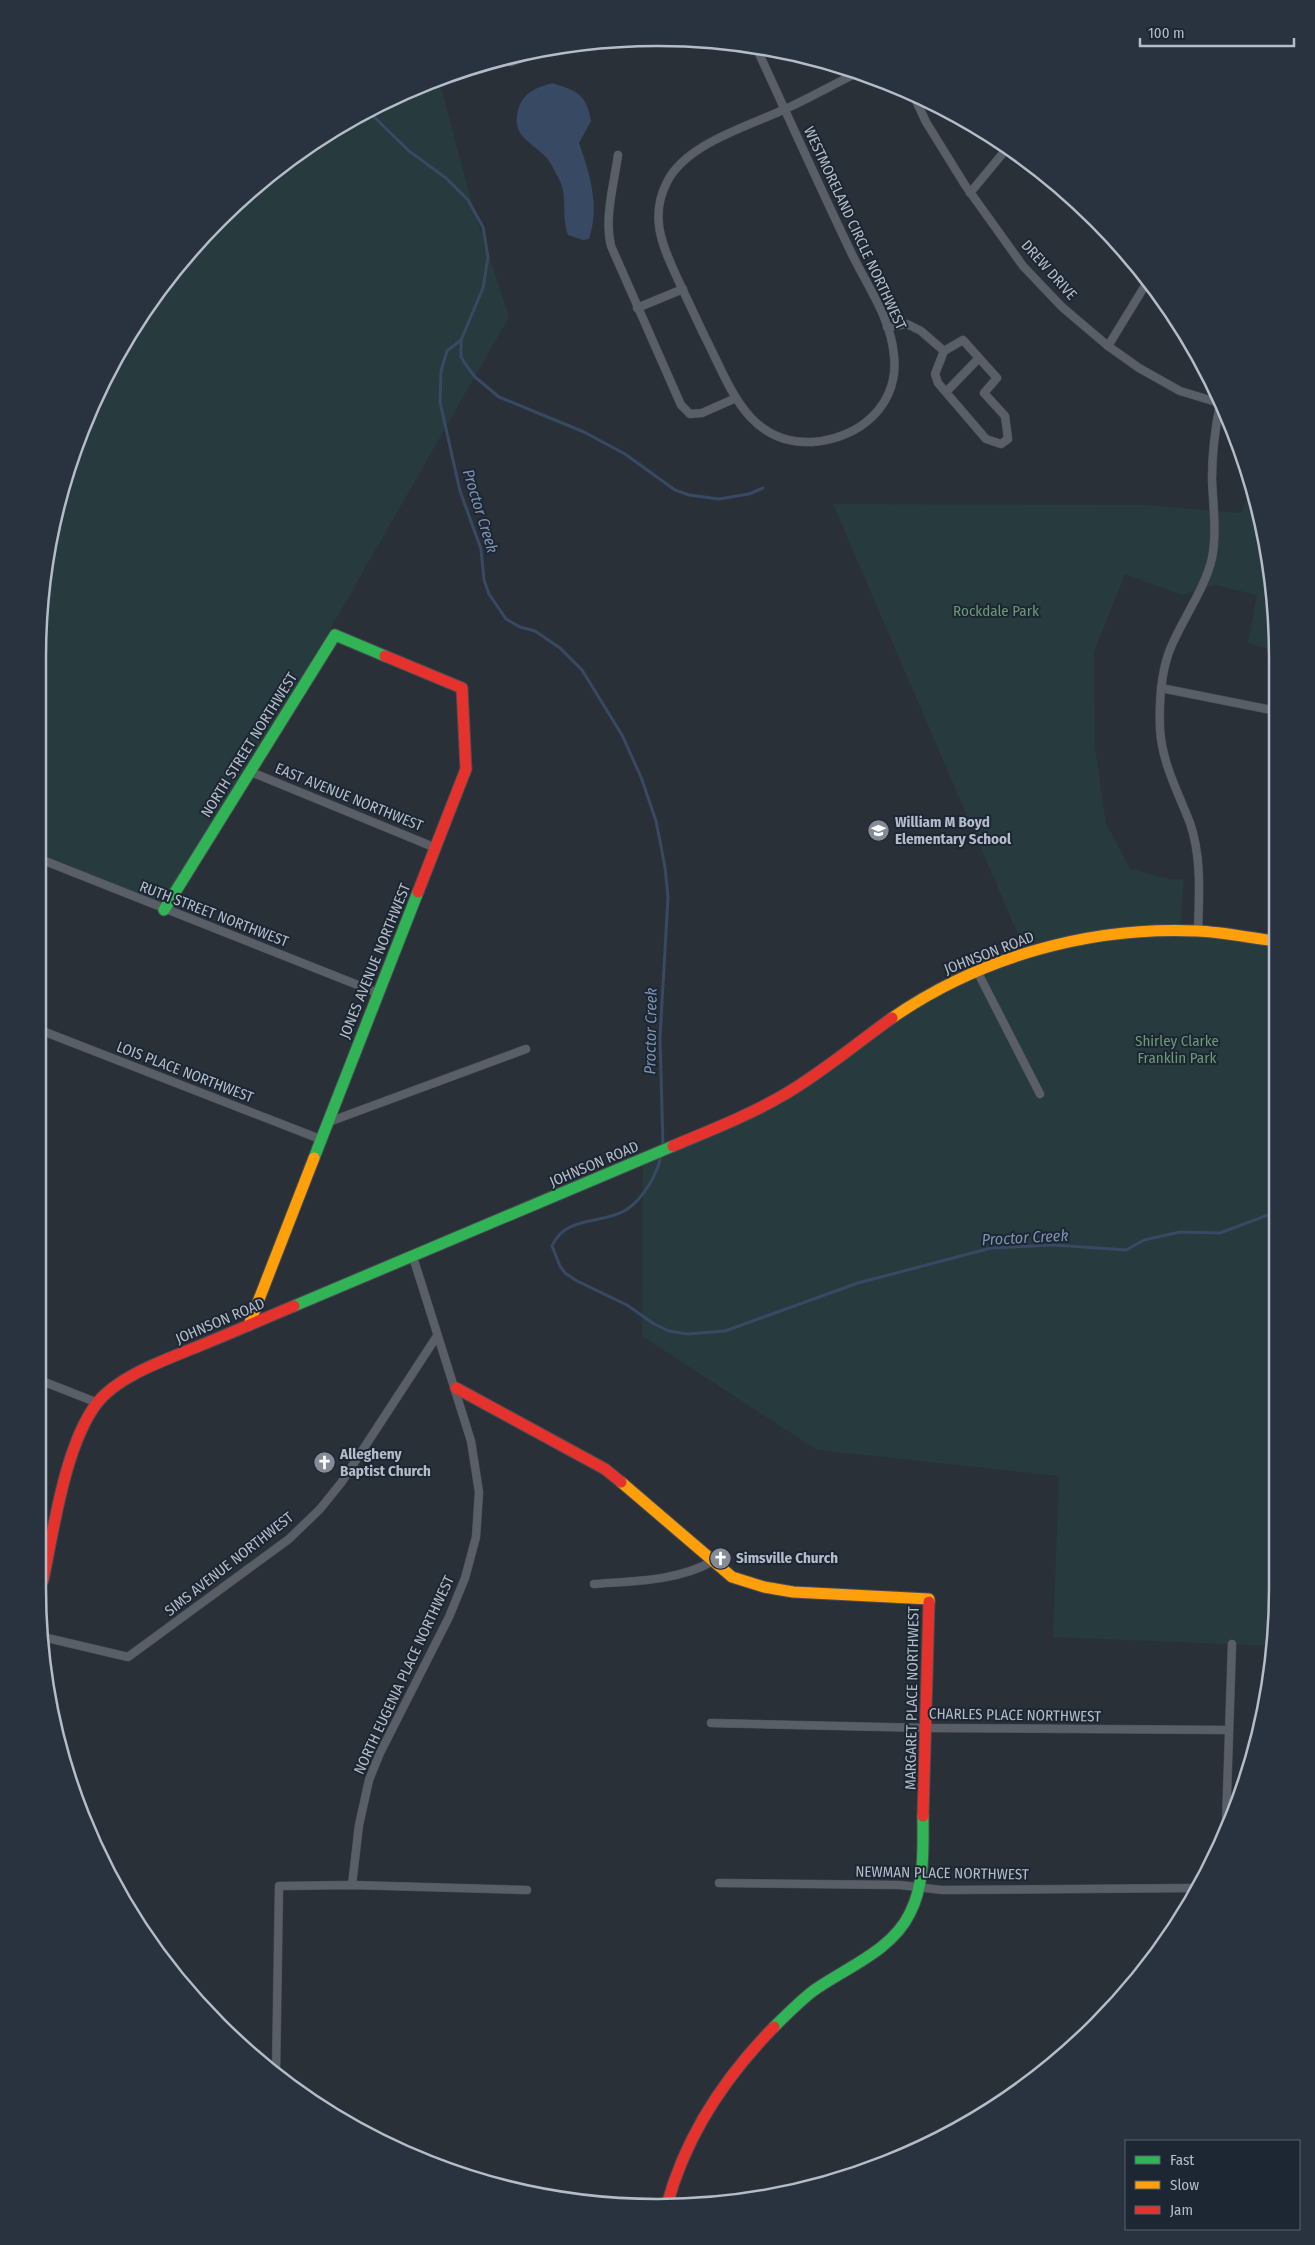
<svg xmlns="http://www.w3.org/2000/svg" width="1315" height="2245" font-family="'Fira Sans Condensed',sans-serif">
	<rect width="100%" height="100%" fill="#2a3038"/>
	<!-- green -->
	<g fill="#273a3e">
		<polygon points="439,79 472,204 509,317 168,912 40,861 39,617 71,458 142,313 219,219 313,142 420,85"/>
		<polygon points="1251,489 1276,617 1276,652 1248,643 1257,595 1215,585 1182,595 1125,574 1094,652 1095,747 1106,823 1130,869 1170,879 1184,879 1180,931 1276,945 1276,1628 1273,1646 1053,1637 1059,1476 817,1450 642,1336 643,1164 733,1124 887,1019 1026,953 833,504 1146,505 1241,513"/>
	</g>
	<!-- water -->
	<path fill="#384963" d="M552,83C577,91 586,93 591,121L579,143C590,174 600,206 589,239L583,240L568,235C561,216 568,196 559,179C555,172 551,162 545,156C528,140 510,134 519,107C525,91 537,88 552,83Z"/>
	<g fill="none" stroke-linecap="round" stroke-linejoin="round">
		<!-- stream -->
		<g stroke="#384963" stroke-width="3">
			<polyline points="369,112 409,151 446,178 468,200 483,227 488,257 483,288 461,340 447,351 441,371 440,402 460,491 481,549 484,580 489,594 506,619 520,627 535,631 560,648 582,670 622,735 641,777 656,821 665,867 668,897 660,1038 663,1146"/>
			<polyline points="461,340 461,357 466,365 475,377 499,397 584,432 625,454 675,490 689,495 719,499 749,494 763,488"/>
			<path d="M661,1155C658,1174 643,1199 626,1210C601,1225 566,1215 552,1246L560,1266L565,1273L577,1281L627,1305L654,1324L669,1331L687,1334L725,1331L858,1283L991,1248L1054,1245L1126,1250L1144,1240L1180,1232L1220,1233L1276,1212"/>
		</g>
		<defs>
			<g id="street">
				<path d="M756,47C787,114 817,181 849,248C865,283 891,317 894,356C897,383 886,407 865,423C851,434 830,441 812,442C746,445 729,383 704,335C696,318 688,301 680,284C664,249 648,219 667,182C686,144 746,127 783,110C808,99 832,85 857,73"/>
				<polyline points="500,60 511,62 548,48"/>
				<polyline points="913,94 926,122 965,185 1023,266 1062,307 1108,346 1139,368 1180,391 1220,403"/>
				<path d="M618,155C614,184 604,218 611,246L681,405L690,414L702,413L736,398"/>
				<polyline points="970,193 1008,147"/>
				<polyline points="637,308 683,289"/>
				<polyline points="887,327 907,324 921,331 944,351 935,374 938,383 986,439 1001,444 1008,439 1005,416 984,393 997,378 963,340 944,351"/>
				<polyline points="1108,346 1146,284"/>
				<polyline points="946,392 979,358"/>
				<polyline points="1161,688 1276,711"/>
				<polyline points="251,772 436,848"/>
				<polyline points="40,859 378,993"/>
				<path d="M1198,931C1199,895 1202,858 1190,823C1178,792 1162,763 1160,729C1159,702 1160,673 1171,647C1183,618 1205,589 1212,558C1217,532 1213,505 1212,479C1212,453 1215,429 1220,404"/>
				<polyline points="977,971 1040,1094"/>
				<polyline points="40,1030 320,1139"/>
				<polyline points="326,1123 526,1049"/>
				<polyline points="42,1381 98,1403"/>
				<path d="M594,1584C634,1581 678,1581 713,1561"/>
				<polyline points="43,1637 128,1657 289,1539 320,1509 341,1483 437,1336"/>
				<polyline points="711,1723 927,1728 1229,1730"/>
				<polyline points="1226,1824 1232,1644"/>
				<polyline points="719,1883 900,1885 942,1890 1195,1888"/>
				<polyline points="352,1885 359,1825 369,1780 380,1753 449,1617 465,1578 476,1537 479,1492 471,1441 413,1257"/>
				<polyline points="276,2073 279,1886 352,1885 527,1890"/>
			</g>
			<g id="fast">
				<polyline points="164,910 335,635 385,656"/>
				<polyline points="314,1158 418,892"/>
				<polyline points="294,1306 673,1146"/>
				<path d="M774,2027C786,2015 799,2002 813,1991C845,1968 892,1951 910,1913C925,1884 923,1848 923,1816"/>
			</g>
			<g id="slow">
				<path d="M892,1018C980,957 1090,926 1197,931C1223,932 1250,938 1276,941"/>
				<polyline points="249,1325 314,1158"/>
				<polyline points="621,1482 732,1577 764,1587 793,1592 929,1599 929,1602"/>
			</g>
			<g id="jam">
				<polyline points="385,656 462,688 466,769 418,892"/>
				<path d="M673,1146C711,1130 750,1115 787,1093C824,1071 857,1043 892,1018"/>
				<polyline points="456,1388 605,1469 621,1482"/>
				<path d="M43,1580C54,1528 65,1445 97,1403C119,1375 168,1359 199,1346C231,1333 263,1319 294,1306"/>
				<polyline points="923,1816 929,1602"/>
				<path d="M667,2205C685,2138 725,2077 774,2027"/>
			</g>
		</defs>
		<!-- street casing -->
		<use href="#street" stroke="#484c53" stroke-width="9"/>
		<!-- fast casing -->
		<use href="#fast" stroke="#484c53" stroke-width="13"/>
		<!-- slow casing -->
		<use href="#slow" stroke="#484c53" stroke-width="13"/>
		<!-- jam casing -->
		<use href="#jam" stroke="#484c53" stroke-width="13"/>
		<!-- street -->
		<use href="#street" stroke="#5a5e66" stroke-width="8"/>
		<!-- fast -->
		<use href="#fast" stroke="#30b455" stroke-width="11"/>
		<!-- slow -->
		<use href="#slow" stroke="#ff9f0a" stroke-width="11"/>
		<!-- jam -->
		<use href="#jam" stroke="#e5322d" stroke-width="11"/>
	</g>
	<!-- icons -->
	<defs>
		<symbol id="school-disc" viewBox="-11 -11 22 22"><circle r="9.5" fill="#848b96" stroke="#1d2633"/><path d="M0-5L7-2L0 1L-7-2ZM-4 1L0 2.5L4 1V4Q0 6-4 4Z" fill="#fff"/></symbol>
		<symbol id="church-disc" viewBox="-11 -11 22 22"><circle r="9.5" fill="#848b96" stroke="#1d2633"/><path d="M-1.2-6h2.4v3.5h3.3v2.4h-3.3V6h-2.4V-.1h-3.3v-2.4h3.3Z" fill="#fff"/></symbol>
	</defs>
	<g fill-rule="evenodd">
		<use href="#school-disc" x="866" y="818" width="25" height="25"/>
		<use href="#church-disc" x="312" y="1450" width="25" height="25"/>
		<use href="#church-disc" x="708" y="1546" width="25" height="25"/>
	</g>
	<g text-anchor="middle" stroke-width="4" stroke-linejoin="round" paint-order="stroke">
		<!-- street labels -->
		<g font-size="15" fill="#b4bcc9" stroke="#1d2633">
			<text transform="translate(855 228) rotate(65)" y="5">WESTMORELAND CIRCLE NORTHWEST</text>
			<text transform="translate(1049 270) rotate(48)" y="5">DREW DRIVE</text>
			<text transform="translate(249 745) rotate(-58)" y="5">NORTH STREET NORTHWEST</text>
			<text transform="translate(349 797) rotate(22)" y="5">EAST AVENUE NORTHWEST</text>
			<text transform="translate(214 914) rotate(21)" y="5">RUTH STREET NORTHWEST</text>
			<text transform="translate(989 953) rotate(-21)" y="5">JOHNSON ROAD</text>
			<text transform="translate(375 961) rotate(-68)" y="5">JONES AVENUE NORTHWEST</text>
			<text transform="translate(185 1072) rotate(21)" y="5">LOIS PLACE NORTHWEST</text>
			<text transform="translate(594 1164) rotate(-23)" y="5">JOHNSON ROAD</text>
			<text transform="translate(220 1321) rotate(-23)" y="5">JOHNSON ROAD</text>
			<text transform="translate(229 1564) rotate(-38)" y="5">SIMS AVENUE NORTHWEST</text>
			<text transform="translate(404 1675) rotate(-65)" y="5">NORTH EUGENIA PLACE NORTHWEST</text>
			<text transform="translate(912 1698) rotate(-89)" y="5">MARGARET PLACE NORTHWEST</text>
			<text transform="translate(1015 1715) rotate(1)" y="5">CHARLES PLACE NORTHWEST</text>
			<text transform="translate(942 1873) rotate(1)" y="5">NEWMAN PLACE NORTHWEST</text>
		</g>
		<!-- park labels -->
		<g font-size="15" fill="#6b9a76" stroke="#1d2633">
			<text x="996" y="616">Rockdale Park</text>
			<text x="1177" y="1046">Shirley Clarke<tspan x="1177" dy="17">Franklin Park</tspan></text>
		</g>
		<!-- poi labels -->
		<g font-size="15" font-weight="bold" fill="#b4bcc9" stroke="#1d2633" text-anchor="start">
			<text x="895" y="827">William M Boyd<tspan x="895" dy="17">Elementary School</tspan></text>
			<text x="340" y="1459">Allegheny<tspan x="340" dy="17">Baptist Church</tspan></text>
			<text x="736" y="1563">Simsville Church</text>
		</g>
		<!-- water labels -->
		<g font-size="16" font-style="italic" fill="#7c92b1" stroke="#1d2633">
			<text transform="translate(481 511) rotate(73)" y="6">Proctor Creek</text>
			<text transform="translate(650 1031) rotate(-89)" y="6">Proctor Creek</text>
			<text transform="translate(1025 1237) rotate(-3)" y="6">Proctor Creek</text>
		</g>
	</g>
	<!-- crop -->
	<path d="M0 0H1315V2245H0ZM657 46H658A611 611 0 0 1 1269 657V1588A611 611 0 0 1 658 2199H657A611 611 0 0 1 46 1588V657A611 611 0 0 1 657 46Z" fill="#29323f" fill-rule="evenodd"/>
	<path fill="none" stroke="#b4bcc9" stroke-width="2.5" d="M657 46H658A611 611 0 0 1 1269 657V1588A611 611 0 0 1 658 2199H657A611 611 0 0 1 46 1588V657A611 611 0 0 1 657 46Z"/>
	<!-- legend -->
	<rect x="1125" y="2140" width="175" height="90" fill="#1d2633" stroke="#59626f"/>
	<rect x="1135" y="2156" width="25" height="8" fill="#30b455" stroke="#59626f"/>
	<text x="1170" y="2165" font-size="15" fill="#b4bcc9">Fast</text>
	<rect x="1135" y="2181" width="25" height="8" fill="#ff9f0a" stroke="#59626f"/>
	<text x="1170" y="2190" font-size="15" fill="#b4bcc9">Slow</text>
	<rect x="1135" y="2206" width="25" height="8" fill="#e5322d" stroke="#59626f"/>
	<text x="1170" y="2215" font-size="15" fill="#b4bcc9">Jam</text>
	<!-- scale -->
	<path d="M1140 38v8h154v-8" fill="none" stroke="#b4bcc9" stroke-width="2.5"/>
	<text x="1148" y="38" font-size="15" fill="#b4bcc9" stroke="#1d2633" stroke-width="4" paint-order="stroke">100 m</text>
</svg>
